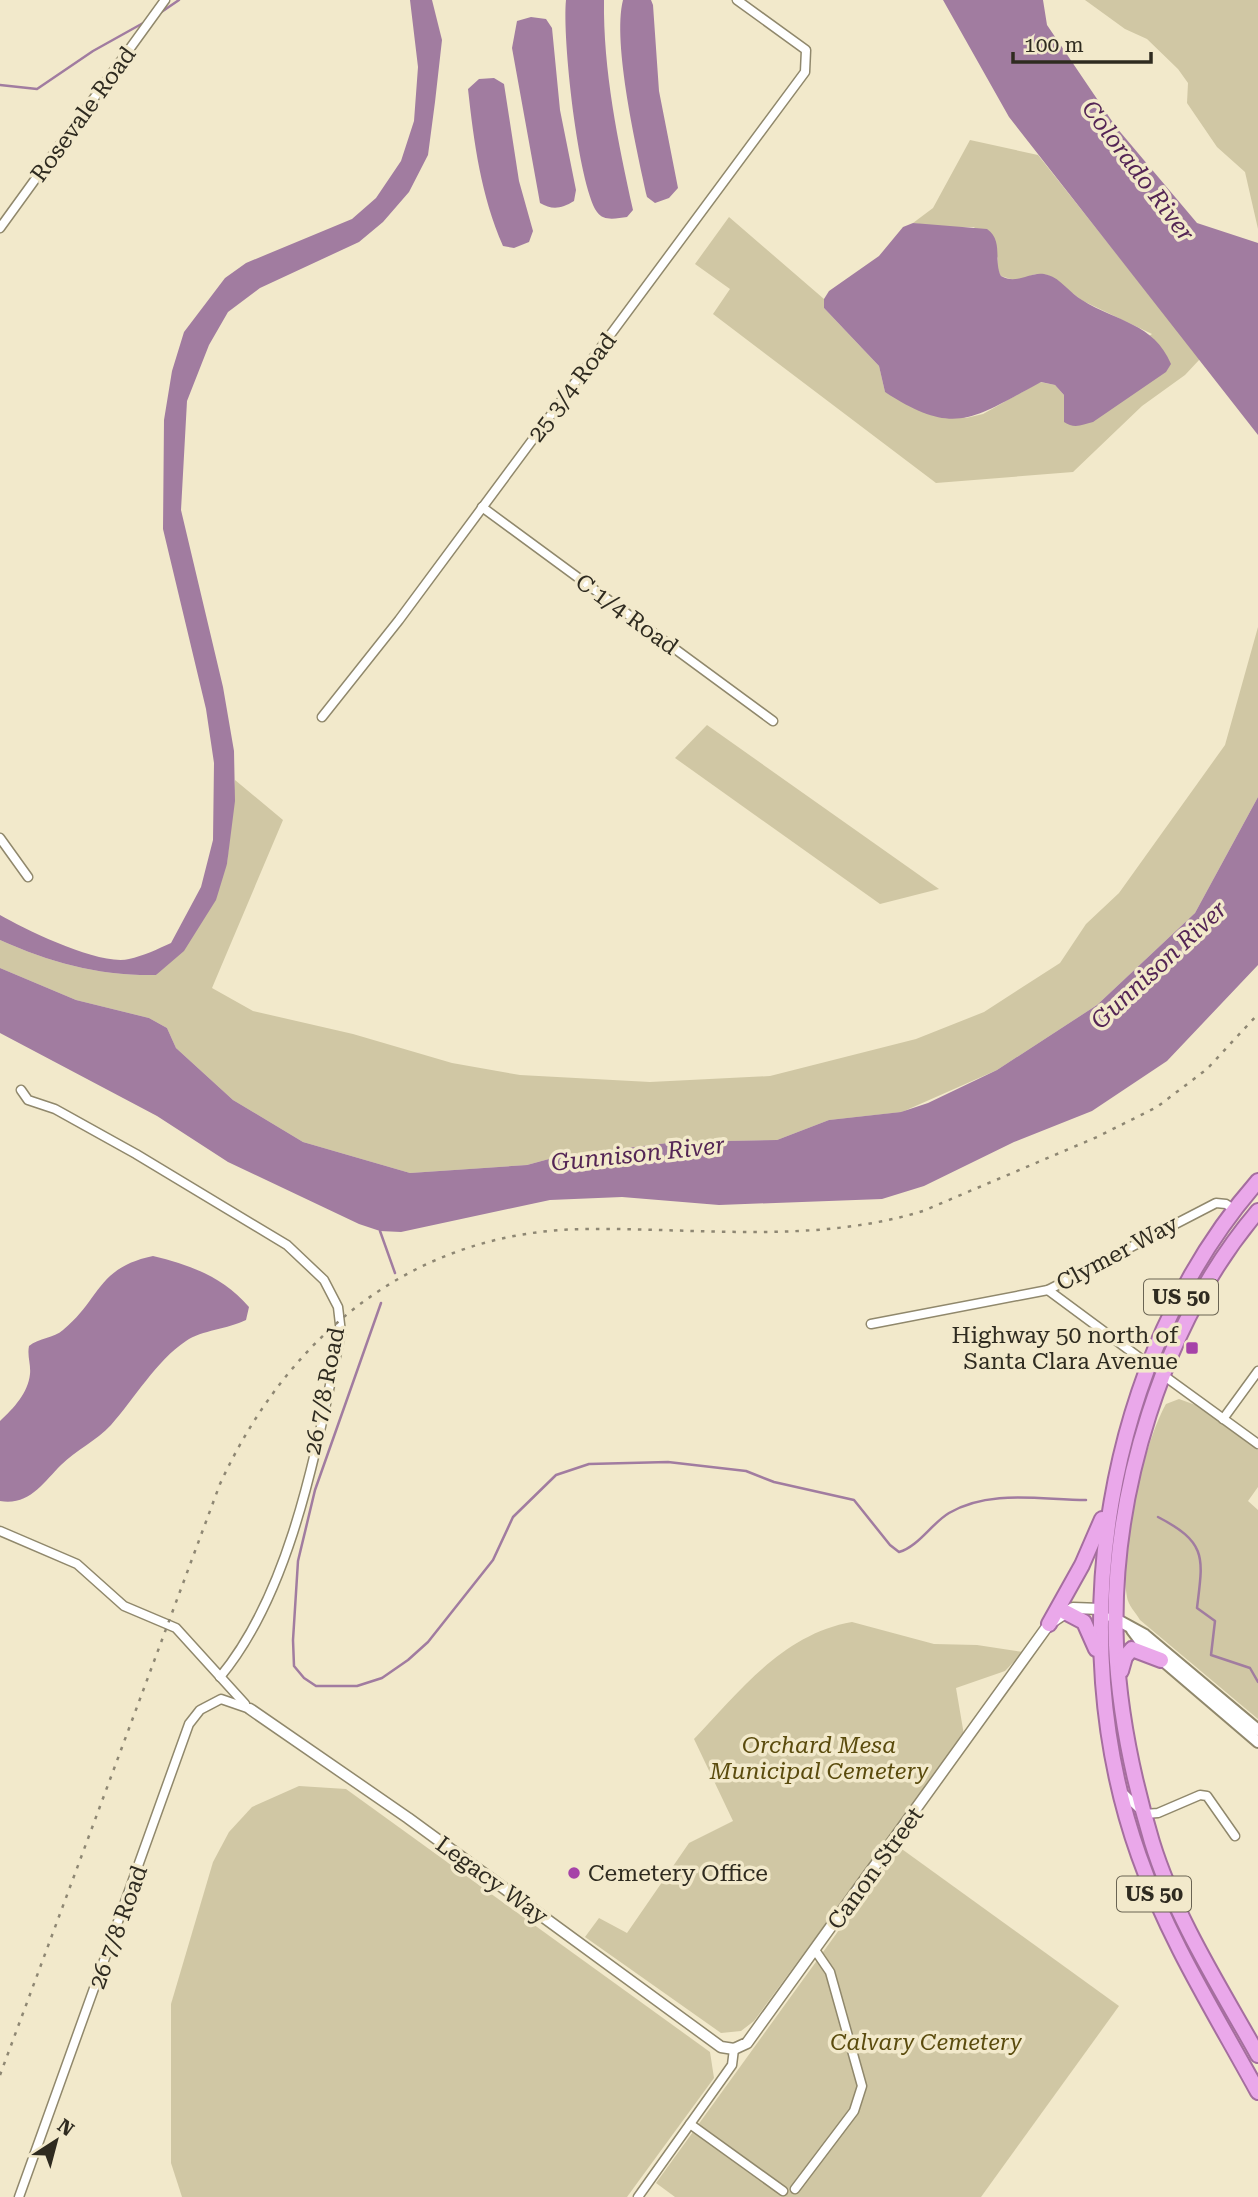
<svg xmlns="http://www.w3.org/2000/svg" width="1258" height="2197" font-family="'Roboto Serif',serif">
	<rect width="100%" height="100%" fill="#f2e9cb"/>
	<!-- green -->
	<g fill="#d0c7a4">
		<polygon points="1085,0 1258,0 1258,229 1245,172 1217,147 1187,103 1188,83 1178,69 1147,39 1125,29"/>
		<polygon points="970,140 1038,155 1200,359 1185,375 1142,406 1073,472 936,483 713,314 730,289 695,264 729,217 824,299 824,308 879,366 885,392 966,418 983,414 1040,382 1055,385 1064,395 1152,334 1083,301 1048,275 1035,274 1017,281 1001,276 997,268 998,258 974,227 938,227 913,223 933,208"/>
		<path d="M1258,627V797L1195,913L1097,1005L997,1070L902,1112L829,1120L777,1140L676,1142L560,1156L527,1165L410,1173L303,1142L233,1100L176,1048L167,1028L149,1018L76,1000L0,968V940C51,963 100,976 156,975L227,864L235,780L283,820L212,988L253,1011L353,1034L452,1063L520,1075L650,1082L770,1076L916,1039L984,1012L1060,963L1086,924L1119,893L1225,745Z"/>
		<polygon points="707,725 939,889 880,904 675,758"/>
		<path d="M1179,1399L1201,1407L1258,1450V1487L1248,1501L1258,1510V1719L1140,1620C1136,1613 1128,1605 1127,1597C1118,1552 1144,1443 1166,1404Z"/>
		<path d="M852,1622L934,1644L977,1645L1023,1652L1005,1671L956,1688L964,1735L754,2021L741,2031L721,2033L585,1937L599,1918L627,1933L689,1843L733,1821L694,1739C740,1691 783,1634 852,1622Z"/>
		<polygon points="299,1786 346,1789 710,2052 714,2078 627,2197 182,2197 171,2163 171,2004 213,1862 229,1832 252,1807"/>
		<polygon points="899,1847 1119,2006 981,2197 675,2197 656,2183"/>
	</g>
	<!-- water -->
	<g fill="#a17ca0">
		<path d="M410,0H432L442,40L435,102L428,155L409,192L383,222L359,242L260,288L228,312L209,345L187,401L181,510L223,687L234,751L235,801L227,864L216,900L184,951L156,975C100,976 51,963 0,940V915C26,930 100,966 129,959C143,956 158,949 171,943L201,887L213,840L214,763L206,709L163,529L164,420L172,371L184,332L225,278L246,263L352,219L376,198L401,161L414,121L418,67Z"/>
		<path d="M566,0H604C603,70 618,142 633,210L627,217C617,218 604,222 597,212C578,184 562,37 566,0Z"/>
		<path d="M623,0H651L653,5L659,91L678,188L669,198L655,203L647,197C637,151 612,43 623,0Z"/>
		<polygon points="943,0 1043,0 1047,25 1116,127 1197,223 1258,243 1258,435 1009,117"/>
		<path d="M531,17L546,19L552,28L560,110L576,190L574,201C561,209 552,210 540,203L512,48L517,21Z"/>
		<path d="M494,78L504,84L519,181L533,231L529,242L514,248L503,246C481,196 474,143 468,89L479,79Z"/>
		<path d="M913,223L987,229C1004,241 993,261 1001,276C1019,286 1031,269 1048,275C1060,278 1071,294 1082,300C1117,322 1154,323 1171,364L1166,372L1093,422C1082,425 1074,429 1064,422V395L1055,385L1041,382C974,418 955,438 885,392L879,366L824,308V299L829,291L879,256L903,227Z"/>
		<polygon points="1258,797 1258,965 1167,1061 1092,1111 1014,1142 924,1186 882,1199 719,1205 622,1197 550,1200 401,1232 380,1231 359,1224 228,1162 157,1116 0,1033 0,968 76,1000 149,1018 167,1028 176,1048 233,1100 303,1142 410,1173 527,1165 560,1156 676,1142 777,1140 829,1120 901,1112 928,1103 997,1070 1097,1005 1195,913"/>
		<path d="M153,1256C191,1265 223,1277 249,1307L246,1320C228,1329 202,1330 186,1341C156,1361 135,1398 111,1425C96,1441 76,1450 61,1465C43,1483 29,1506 0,1501V1421C14,1408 28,1393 30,1374C31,1364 27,1356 29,1346C39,1338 54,1338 63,1330C101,1299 96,1268 153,1256Z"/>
	</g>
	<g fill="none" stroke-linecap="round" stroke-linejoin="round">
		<!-- stream -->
		<g stroke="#a17ca0" stroke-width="2.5">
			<polyline points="157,15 179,0"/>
			<polyline points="0,85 37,89 93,51 145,22"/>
			<polyline points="380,1231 395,1273"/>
			<path d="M381,1303L315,1490L298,1561L293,1640L294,1666L304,1678L316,1686H357L382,1678L408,1660L428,1642L493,1560L513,1517L556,1475L589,1464L668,1462L746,1471L774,1482L854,1500L890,1545L899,1552C918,1547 932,1523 949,1513C990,1489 1041,1500 1086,1500"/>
			<path d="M1158,1517C1208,1543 1203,1558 1197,1608L1215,1621L1211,1655L1250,1668L1258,1682"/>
		</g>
		<defs>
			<g id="minor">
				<polyline points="0,228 165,0"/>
				<polyline points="482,507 773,721"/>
				<polyline points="322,717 399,620 805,72 806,50 737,0"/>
				<polyline points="0,838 28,877"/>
				<path d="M21,1090L28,1100L55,1109L136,1154L287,1245L324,1280L338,1307L341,1333C317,1444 293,1589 220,1677"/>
				<polyline points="1048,1290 1152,1367"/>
				<polyline points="871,1324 1048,1290 1216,1203 1226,1204 1235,1210"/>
				<polyline points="1163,1375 1258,1444"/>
				<polyline points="1223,1419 1258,1371"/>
				<polyline points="0,1531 77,1564 124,1606 176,1628 245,1704"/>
				<polyline points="1124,1794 1145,1814 1158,1813 1200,1795 1207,1796 1235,1836"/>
				<polyline points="690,2124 783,2191"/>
				<polyline points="795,2189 854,2111 862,2086 830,1972 815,1950"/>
				<polyline points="19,2197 189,1724 200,1710 221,1699 250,1709"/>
				<polyline points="638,2197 732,2065 734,2049"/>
			</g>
			<polyline id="tertiary" points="250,1709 408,1818 721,2047 734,2049 747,2043 1049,1624 1073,1608 1101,1609"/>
			<g id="secondary">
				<polyline points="1112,1617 1145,1635 1258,1730"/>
				<polyline points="1132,1630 1141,1642 1258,1742"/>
			</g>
			<g id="trunk">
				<path d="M1258,1181C1104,1357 1061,1637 1139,1856C1168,1939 1216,2015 1258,2092"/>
				<path d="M1258,1211C1162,1324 1110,1497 1116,1645C1119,1711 1133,1779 1152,1842C1175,1917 1220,1987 1258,2055"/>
				<polyline points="1065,1612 1084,1622 1096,1649"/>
				<polyline points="1049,1624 1082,1565 1102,1519"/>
				<polyline points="1121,1671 1125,1657 1132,1649 1161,1660"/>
			</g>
		</defs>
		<!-- minor casing -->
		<use href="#minor" stroke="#90886c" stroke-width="11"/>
		<!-- tertiary casing -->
		<use href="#tertiary" stroke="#90886c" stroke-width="13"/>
		<!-- secondary casing -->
		<use href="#secondary" stroke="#90886c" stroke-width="14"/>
		<!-- trunk casing -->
		<use href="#trunk" stroke="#a56e9f" stroke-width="18"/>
		<!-- minor -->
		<use href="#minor" stroke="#fff" stroke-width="8"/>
		<!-- tertiary -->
		<use href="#tertiary" stroke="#fff" stroke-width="10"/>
		<!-- secondary -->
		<use href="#secondary" stroke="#fff" stroke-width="10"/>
		<!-- trunk -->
		<use href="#trunk" stroke="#eaa8ea" stroke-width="14"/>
		<!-- rail -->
		<path stroke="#8e8773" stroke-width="2.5" stroke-dasharray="3.5 7" stroke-linecap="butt" d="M0,2075L220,1484C290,1332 417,1229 590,1229C701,1228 815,1244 923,1211L1097,1137L1157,1107L1207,1069L1258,1014"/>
	</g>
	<!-- markers -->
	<g fill="#a643a8" stroke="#f2e9cb" stroke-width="2.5">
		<rect x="1185" y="1341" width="14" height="14" rx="3.5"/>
		<circle cx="574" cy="1873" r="7"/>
	</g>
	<g text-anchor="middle" stroke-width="7" stroke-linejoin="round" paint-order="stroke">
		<!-- shield labels -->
		<g fill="#f2e9cb" stroke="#6a6453" stroke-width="2">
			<rect x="1144" y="1279.5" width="74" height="35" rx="5"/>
			<rect x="1117" y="1876.5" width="74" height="35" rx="5"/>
		</g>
		<g font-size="21" font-weight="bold" fill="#2f2b20">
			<text x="1181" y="1304">US 50</text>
			<text x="1154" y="1901">US 50</text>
		</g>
		<!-- street labels -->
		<g font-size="23" fill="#2f2b20" stroke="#f2e9cb">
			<text transform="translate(83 114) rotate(-54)" y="8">Rosevale Road</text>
			<text transform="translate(572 387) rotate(-53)" y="8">25 3/4 Road</text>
			<text transform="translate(627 614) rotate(36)" y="8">C 1/4 Road</text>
			<text transform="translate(1117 1253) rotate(-28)" y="8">Clymer Way</text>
			<text transform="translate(324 1391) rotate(-79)" y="8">26 7/8 Road</text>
			<text transform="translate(875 1868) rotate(-54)" y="8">Canon Street</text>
			<text transform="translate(492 1880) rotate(36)" y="8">Legacy Way</text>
			<text transform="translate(118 1927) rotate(-70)" y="8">26 7/8 Road</text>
		</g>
		<!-- poi labels -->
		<g font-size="23" fill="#2f2b20" stroke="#f2e9cb" text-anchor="end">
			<text x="1178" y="1343">Highway 50 north of<tspan x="1178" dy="26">Santa Clara Avenue</tspan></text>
			<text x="588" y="1881" text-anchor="start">Cemetery Office</text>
		</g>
		<!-- park labels -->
		<g font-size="23" font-style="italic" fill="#5a4b0d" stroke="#f2e9cb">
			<text x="819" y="1753">Orchard Mesa<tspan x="819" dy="26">Municipal Cemetery</tspan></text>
			<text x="926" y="2050">Calvary Cemetery</text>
		</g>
		<!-- water labels -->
		<g font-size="24" font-style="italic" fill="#542555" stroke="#f2e9cb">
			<text transform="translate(1138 171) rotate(53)" y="8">Colorado River</text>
			<text transform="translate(1159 965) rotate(-43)" y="8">Gunnison River</text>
			<text transform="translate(638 1154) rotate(-6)" y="8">Gunnison River</text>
		</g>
	</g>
	<!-- north arrow -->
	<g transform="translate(56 2141) rotate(36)" stroke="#f2e9cb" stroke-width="5" paint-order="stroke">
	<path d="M0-5L12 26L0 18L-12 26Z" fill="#2f2b20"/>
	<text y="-10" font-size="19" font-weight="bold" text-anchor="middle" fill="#2f2b20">N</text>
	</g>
	<!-- scale -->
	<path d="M1013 52v10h138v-10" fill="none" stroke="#2f2b20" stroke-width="3.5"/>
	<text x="1024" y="52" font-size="21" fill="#2f2b20" stroke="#f2e9cb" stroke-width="5" paint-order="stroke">100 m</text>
</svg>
